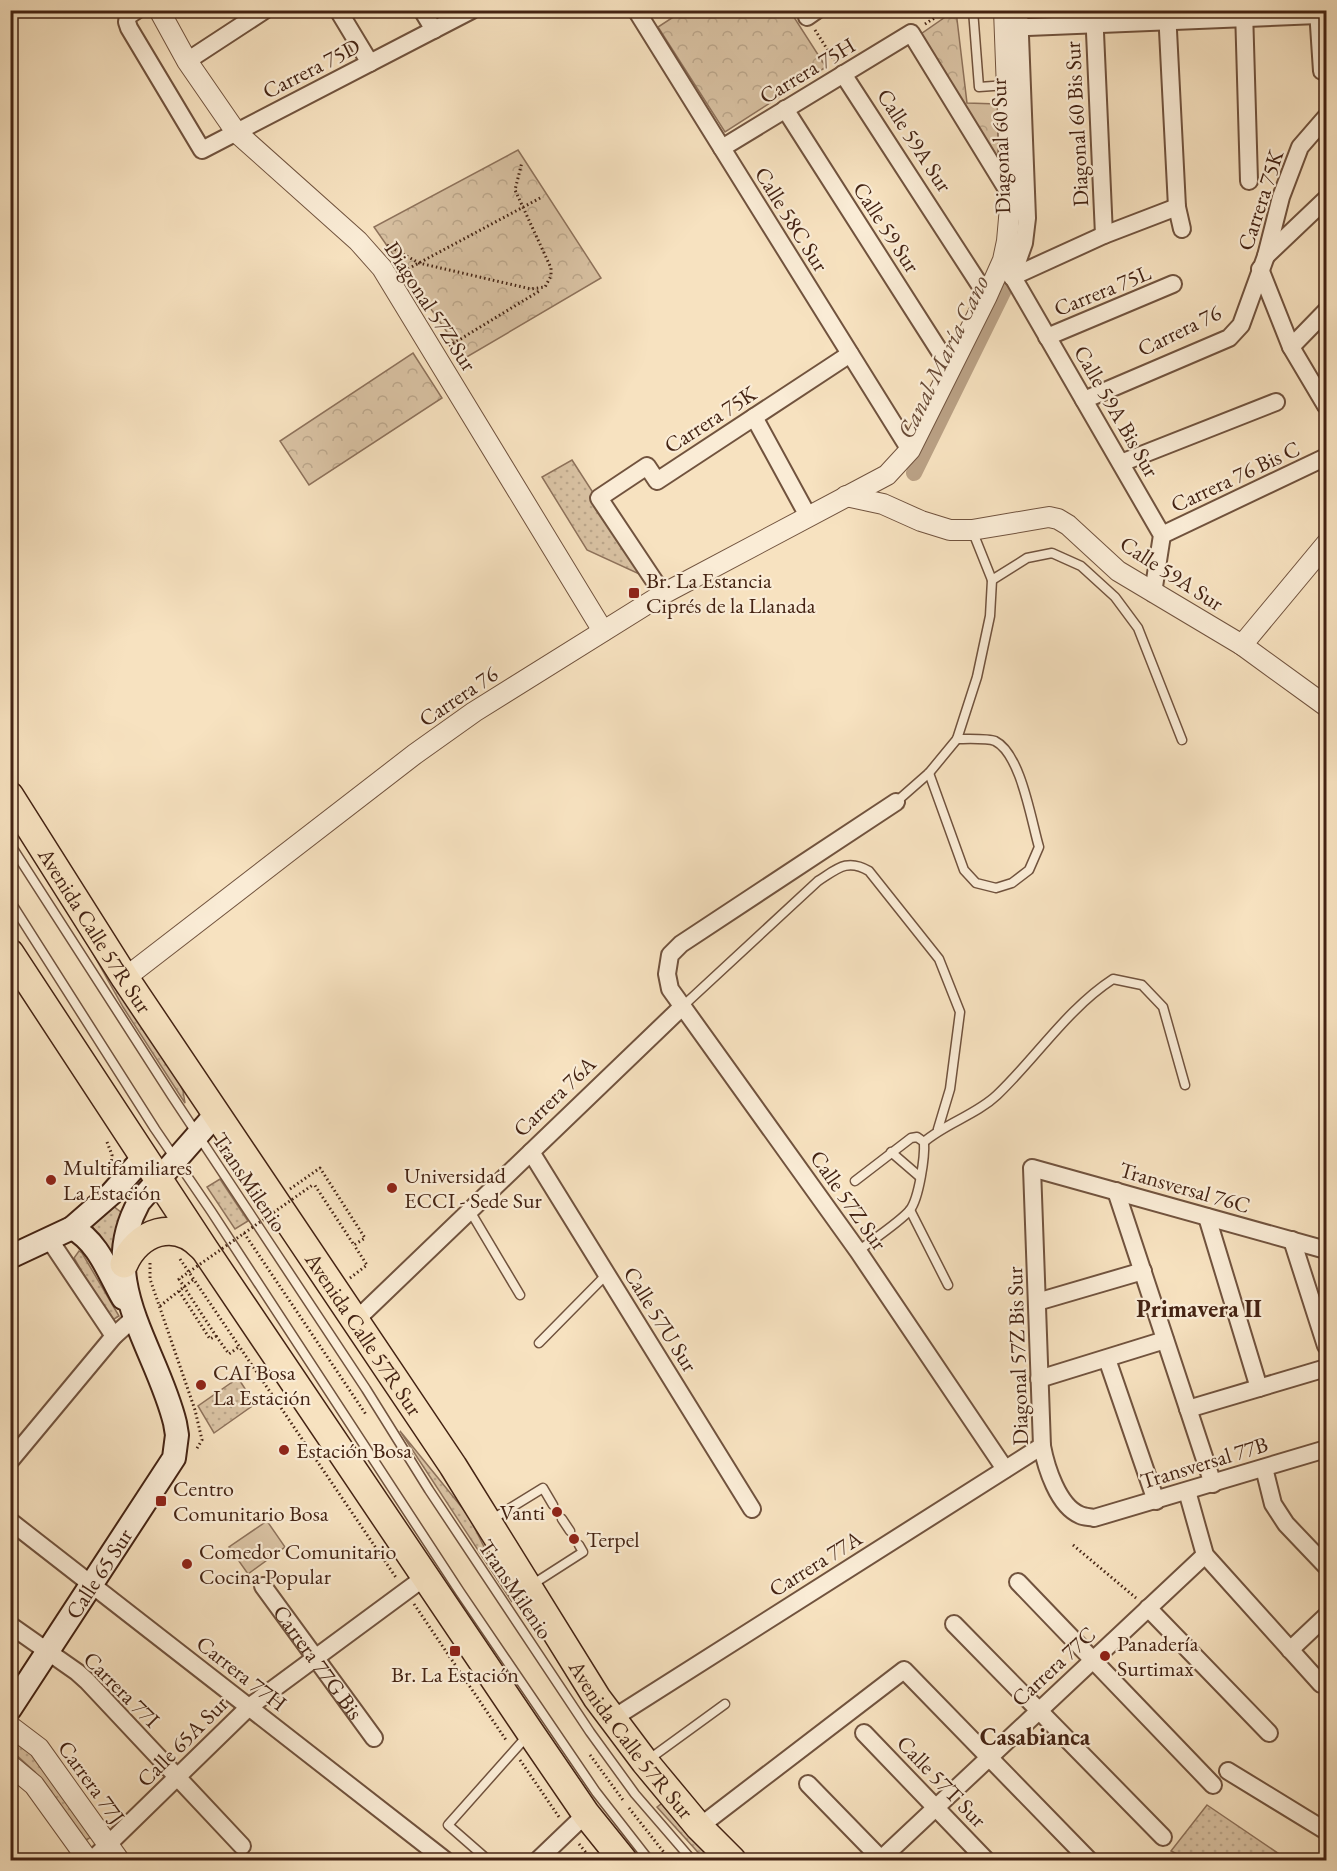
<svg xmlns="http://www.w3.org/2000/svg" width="1337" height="1871" font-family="'EB Garamond',serif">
	<defs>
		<pattern id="grass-dots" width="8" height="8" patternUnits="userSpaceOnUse" patternTransform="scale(1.5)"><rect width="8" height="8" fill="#d9c2a3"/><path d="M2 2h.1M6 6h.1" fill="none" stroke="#bba68b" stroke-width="1.8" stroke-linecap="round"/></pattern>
		<pattern id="park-crowns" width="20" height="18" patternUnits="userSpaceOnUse" patternTransform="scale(1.5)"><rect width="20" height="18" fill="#d9c2a3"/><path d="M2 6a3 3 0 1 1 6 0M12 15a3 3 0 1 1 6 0" fill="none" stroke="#bba68b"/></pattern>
	</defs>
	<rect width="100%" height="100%" fill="#f7e2c0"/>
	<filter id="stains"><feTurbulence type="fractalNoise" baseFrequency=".00333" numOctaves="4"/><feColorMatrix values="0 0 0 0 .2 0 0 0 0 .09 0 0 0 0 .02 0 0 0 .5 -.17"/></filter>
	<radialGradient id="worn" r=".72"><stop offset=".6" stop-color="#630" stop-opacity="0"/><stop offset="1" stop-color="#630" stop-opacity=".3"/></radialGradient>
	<!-- grass -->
	<g fill="url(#grass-dots)" stroke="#8e725b" stroke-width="1.5">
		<polygon points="572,460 648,578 587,550 542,477"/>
		<polygon points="89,939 176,1076 183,1091 185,1103 123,1007 86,941"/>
		<polygon points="220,1179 248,1221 235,1229 207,1187"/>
		<polygon points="112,1205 122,1213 118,1228 116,1271 92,1226"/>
		<polygon points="79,1251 82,1253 119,1316 111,1321 74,1258"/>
		<polygon points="238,1378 255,1404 214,1433 198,1406"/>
		<polygon points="400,1431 468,1515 512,1602"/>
		<polygon points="20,1742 31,1751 95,1834 85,1841 35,1772 13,1752"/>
		<polygon points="665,1801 717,1860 705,1860 657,1807"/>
		<polygon points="1207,1805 1288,1860 1189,1860 1171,1851"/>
	</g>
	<!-- park -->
	<g fill="url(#park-crowns)" stroke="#8e725b" stroke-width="1.5">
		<polygon points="684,10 790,11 826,67 725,132 658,27"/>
		<polygon points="954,11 956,11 967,103 998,104 998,166 918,36"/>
		<polygon points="518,150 601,278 465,358 374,227"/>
		<polygon points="413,353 442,398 309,485 280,441"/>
	</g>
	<!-- garden -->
	<polygon fill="#d9c2a3" stroke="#8e725b" stroke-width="1.5" points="267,1521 285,1547 248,1574 229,1547"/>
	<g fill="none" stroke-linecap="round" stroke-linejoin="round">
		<!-- canal -->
		<polyline stroke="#baa185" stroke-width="16" points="914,473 1006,286 1012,262"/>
		<defs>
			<g id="service">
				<polyline points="973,10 979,87 1007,85"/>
				<polyline points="992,580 1027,558 1052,553 1081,566 1115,597 1138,628 1182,740"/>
				<path d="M929,773L964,870L976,883L996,888L1012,883L1029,870L1039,847C1031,820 1021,754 995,741C988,738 966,739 957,739"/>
				<polyline points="896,802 929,773 957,739 977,677 990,616 992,580 972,530"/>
				<polyline points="10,844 172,1096 366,1389 429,1490 590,1732 635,1794 692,1860"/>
				<polyline points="10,901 155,1129 211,1211 460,1592 596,1792 649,1860"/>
				<path d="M683,1006L818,881C837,869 847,858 869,871L939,959L960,1012L950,1089L938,1129"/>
				<path d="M924,1142C946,1123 976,1115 997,1095C1036,1058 1067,1009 1113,979L1142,985L1163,1007L1185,1085"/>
				<polyline points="891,1152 920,1177"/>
				<path d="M855,1181L911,1138L917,1137L924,1142C925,1157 919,1198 910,1210C900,1222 871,1241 858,1251"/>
				<polyline points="910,1210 948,1285"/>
				<polyline points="470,1211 520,1295"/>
				<polyline points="539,1343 607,1274"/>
				<polyline points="562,1519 570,1531"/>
				<polyline points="491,1520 543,1488 553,1505"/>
				<polyline points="530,1586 583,1552 579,1545"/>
				<polyline points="648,1760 725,1704"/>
				<polyline points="488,1860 448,1825 528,1735"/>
			</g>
			<g id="minor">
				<polyline points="137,10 128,16 127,22 129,28 202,150 472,10"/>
				<polyline points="338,10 370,63"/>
				<polyline points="422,10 434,30"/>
				<polyline points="636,10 910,450"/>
				<polyline points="1094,10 1104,235"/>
				<polyline points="1244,10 1249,181"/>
				<polyline points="1318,10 1322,71"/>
				<polyline points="1167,11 1177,207 1182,229"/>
				<polyline points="807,17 817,10"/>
				<polyline points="1005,28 1318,15"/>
				<polyline points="187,61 265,10"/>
				<polyline points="843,74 987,296"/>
				<polyline points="785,109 951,369"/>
				<polyline points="722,148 911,33 1011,196"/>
				<polyline points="1266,256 1326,199"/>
				<polyline points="1003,260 1162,535 1153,593"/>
				<polyline points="1260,269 1291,347 1326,406"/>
				<polyline points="1012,277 1024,243 1027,218 1019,10"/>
				<polyline points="1012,277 1104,235 1177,207"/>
				<polyline points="1047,337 1173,284"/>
				<polyline points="1291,347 1326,311"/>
				<polyline points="1084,400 1229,338 1241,325 1266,256 1281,197 1300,147 1326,117"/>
				<polyline points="754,417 808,516"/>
				<polyline points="1121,463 1276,402"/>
				<polyline points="1162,535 1326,457"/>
				<polyline points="663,594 599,498 647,466 657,481 850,354"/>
				<polyline points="896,802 681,944 670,955 667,974 670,989 858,1251 1005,1469"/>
				<polyline points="531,1152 752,1509"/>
				<polyline points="1116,1191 1213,1484"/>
				<polyline points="1207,1217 1259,1388"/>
				<polyline points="49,1239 114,1336"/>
				<polyline points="1292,1240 1326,1346"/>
				<path d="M1326,1250L1032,1168L1042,1446C1046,1467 1058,1506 1080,1515C1084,1517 1090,1517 1094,1518L1326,1449"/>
				<polyline points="1037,1302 1143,1271"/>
				<polyline points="355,1321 683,1006"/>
				<polyline points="1107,1359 1156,1501"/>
				<polyline points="1039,1379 1165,1340"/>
				<polyline points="1188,1409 1326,1368"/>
				<polyline points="10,1461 114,1336 134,1318"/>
				<polyline points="1264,1468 1273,1504 1286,1524 1326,1566"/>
				<polyline points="1187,1491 1205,1555 1321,1684"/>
				<polyline points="10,1521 445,1860"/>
				<polyline points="1018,1582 1213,1785"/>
				<path id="s1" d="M263,1586L374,1738"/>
				<polyline points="1148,1608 1269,1733"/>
				<polyline points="954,1624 1163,1837"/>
				<polyline points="10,1625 77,1672 87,1681 242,1846"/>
				<polyline points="1290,1650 1326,1616"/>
				<polyline points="612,1719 1042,1446"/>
				<polyline points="864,1733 986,1860"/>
				<polyline points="1228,1771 1326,1831"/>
				<polyline points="808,1784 882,1860"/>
				<polyline points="699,1827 904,1670 1089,1860"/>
				<polyline points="92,1860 249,1707 425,1577"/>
				<polyline points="538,1860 586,1814"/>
				<polyline points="880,1860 1205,1555"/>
			</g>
			<g id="tertiary">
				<polyline points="159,10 187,61 236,132 358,241 382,268 603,631"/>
				<polyline points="846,496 883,504 921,521 950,530 972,530 1049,517 1058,519 1068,525 1118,571 1242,645 1326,706"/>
				<polyline points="1242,645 1326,544"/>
				<polyline points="125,978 415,754 474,712 663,594 887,475 910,450 987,296 1003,260 1007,241 1011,196 1004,10"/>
				<polyline points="10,1726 39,1748 119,1860"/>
				<polyline points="10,1765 34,1785 88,1860"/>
			</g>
			<g id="secondary">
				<path d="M72,1228C98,1241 109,1274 123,1298"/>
				<polyline points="10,1257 72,1228 111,1194 144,1157"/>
				<path id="s2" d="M10,1709L174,1458L177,1435L175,1423C157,1348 95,1281 139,1202L216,1114"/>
			</g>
			<g id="trunk">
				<path id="s3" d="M10,796L125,978L453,1466L597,1698L645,1762L699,1827L732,1860"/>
				<polyline points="10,953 205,1250 530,1732 586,1814 623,1860"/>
				<path d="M124,1264C138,1232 175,1218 202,1247"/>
			</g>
		</defs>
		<!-- service casing -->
		<use href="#service" stroke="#71533e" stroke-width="11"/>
		<!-- minor casing -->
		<use href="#minor" stroke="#71533e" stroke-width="20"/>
		<!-- tertiary casing -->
		<use href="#tertiary" stroke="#71533e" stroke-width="22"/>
		<!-- secondary casing -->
		<use href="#secondary" stroke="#442313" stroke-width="26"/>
		<!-- trunk casing -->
		<use href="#trunk" stroke="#442313" stroke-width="30"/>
		<!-- path -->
		<g stroke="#442313" stroke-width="3" stroke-dasharray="1.5 3" stroke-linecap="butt">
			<polyline points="925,24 947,10"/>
			<polyline points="815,30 836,63"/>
			<polyline points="387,245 419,263 531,289 545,287 551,276 551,268 515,190 522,162"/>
			<polyline points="404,271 542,197"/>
			<polyline points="449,346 541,290"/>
			<polyline points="107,1142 112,1155 111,1164"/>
			<polyline points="290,1189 320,1168 365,1238 354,1245 314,1184"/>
			<polyline points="244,1233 367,1416"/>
			<polyline points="180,1259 397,1579"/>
			<polyline points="150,1263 150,1279 195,1410 202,1440 196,1450"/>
			<polyline points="350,1278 367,1265 354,1245"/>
			<polyline points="160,1306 194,1279"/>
			<polyline points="216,1336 229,1354 240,1346"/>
			<polyline points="1073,1545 1136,1598"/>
			<polyline points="414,1604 506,1740"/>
			<polyline points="590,1755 623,1800"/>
			<polyline points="520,1760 559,1817"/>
			<polyline points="629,1808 670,1860"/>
			<polyline points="579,1844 592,1860"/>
		</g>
		<!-- service -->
		<use href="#service" stroke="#faecd6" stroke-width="8"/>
		<!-- minor -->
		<use href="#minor" stroke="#faecd6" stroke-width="16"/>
		<!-- tertiary -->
		<use href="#tertiary" stroke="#faecd6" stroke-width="20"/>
		<!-- secondary -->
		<use href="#secondary" stroke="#faecd6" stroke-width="22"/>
		<!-- trunk -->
		<use href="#trunk" stroke="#f7e2c0" stroke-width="27"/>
		<!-- path-bridge -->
		<polyline stroke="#442313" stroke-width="3" stroke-dasharray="1.5 3" stroke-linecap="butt" points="179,1291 210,1339 216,1336 179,1279 314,1184"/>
	</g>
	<!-- markers -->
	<g fill="#8f2418" stroke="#faecd6" stroke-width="2">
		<rect x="628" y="587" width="12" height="12" rx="3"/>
		<circle cx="51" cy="1180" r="6"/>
		<circle cx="392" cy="1188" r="6"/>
		<circle cx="201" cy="1385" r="6"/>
		<circle cx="284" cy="1450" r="6"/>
		<rect x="155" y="1495" width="12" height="12" rx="3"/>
		<circle cx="557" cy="1512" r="6"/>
		<circle cx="574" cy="1539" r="6"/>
		<circle cx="187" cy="1564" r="6"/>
		<rect x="449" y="1645" width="12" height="12" rx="3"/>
		<circle cx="1105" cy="1656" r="6"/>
	</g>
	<g text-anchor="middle" stroke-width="4.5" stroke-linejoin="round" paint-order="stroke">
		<!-- street labels -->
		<g font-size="22" fill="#442313" stroke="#faecd6">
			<text transform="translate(311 68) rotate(-27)" y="8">Carrera 75D</text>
			<text transform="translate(807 70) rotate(-31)" y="8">Carrera 75H</text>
			<text transform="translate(1076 124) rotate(-93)" y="8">Diagonal 60 Bis Sur</text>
			<text transform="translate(915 140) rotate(57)" y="8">Calle 59A Sur</text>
			<text transform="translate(1000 146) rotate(-92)" y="8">Diagonal 60 Sur</text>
			<text transform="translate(1260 200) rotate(-72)" y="8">Carrera 75K</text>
			<text transform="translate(792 219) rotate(58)" y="8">Calle 58C Sur</text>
			<text transform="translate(887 227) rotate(57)" y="8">Calle 59 Sur</text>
			<text transform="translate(1102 290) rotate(-22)" y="8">Carrera 75L</text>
			<text transform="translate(431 306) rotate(57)" y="8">Diagonal 57Z Sur</text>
			<text transform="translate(1179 330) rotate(-26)" y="8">Carrera 76</text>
			<text transform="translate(1117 411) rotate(60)" y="8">Calle 59A Bis Sur</text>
			<text transform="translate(710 419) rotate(-33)" y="8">Carrera 75K</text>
			<text transform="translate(1235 476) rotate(-25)" y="8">Carrera 76 Bis C</text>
			<text transform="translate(1172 573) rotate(33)" y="8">Calle 59A Sur</text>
			<text transform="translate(458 696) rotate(-34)" y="8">Carrera 76</text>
			<text dy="8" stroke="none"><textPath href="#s3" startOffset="159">Avenida Calle 57R Sur</textPath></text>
			<text transform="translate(554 1096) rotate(-44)" y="8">Carrera 76A</text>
			<text transform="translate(250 1182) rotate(56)" y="8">TransMilenio</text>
			<text transform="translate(1185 1187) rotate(16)" y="8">Transversal 76C</text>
			<text transform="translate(849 1200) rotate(55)" y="8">Calle 57Z Sur</text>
			<text transform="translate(661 1319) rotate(58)" y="8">Calle 57U Sur</text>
			<text dy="8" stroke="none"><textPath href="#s3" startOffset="644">Avenida Calle 57R Sur</textPath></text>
			<text transform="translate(1017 1356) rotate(-92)" y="8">Diagonal 57Z Bis Sur</text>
			<text transform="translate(1204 1462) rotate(-17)" y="8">Transversal 77B</text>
			<text transform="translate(815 1563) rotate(-32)" y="8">Carrera 77A</text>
			<text dy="8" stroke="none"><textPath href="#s2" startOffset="162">Calle 65 Sur</textPath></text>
			<text transform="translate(516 1589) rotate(56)" y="8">TransMilenio</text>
			<text dy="8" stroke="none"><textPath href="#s1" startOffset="94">Carrera 77G Bis</textPath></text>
			<text transform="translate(1053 1666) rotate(-43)" y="8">Carrera 77C</text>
			<text transform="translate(242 1673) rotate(38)" y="8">Carrera 77H</text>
			<text transform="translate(122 1689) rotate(45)" y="8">Carrera 77I</text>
			<text dy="8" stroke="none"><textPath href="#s3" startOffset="1130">Avenida Calle 57R Sur</textPath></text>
			<text transform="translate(182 1741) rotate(-45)" y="8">Calle 65A Sur</text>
			<text transform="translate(942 1781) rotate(46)" y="8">Calle 57T Sur</text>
			<text transform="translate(92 1782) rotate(54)" y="8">Carrera 77J</text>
		</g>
		<!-- poi labels -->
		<g font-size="22" fill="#442313" stroke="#faecd6" text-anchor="start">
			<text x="646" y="588">Br. La Estancia<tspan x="646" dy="25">Ciprés de la Llanada</tspan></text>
			<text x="63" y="1175">Multifamiliares<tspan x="63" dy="25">La Estación</tspan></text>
			<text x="404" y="1183">Universidad<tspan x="404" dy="25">ECCI - Sede Sur</tspan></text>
			<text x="213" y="1380">CAI Bosa<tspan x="213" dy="25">La Estación</tspan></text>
			<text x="296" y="1458">Estación Bosa</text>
			<text x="173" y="1496">Centro<tspan x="173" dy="25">Comunitario Bosa</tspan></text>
			<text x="545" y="1520" text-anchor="end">Vanti</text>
			<text x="586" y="1547">Terpel</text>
			<text x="199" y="1559">Comedor Comunitario<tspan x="199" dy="25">Cocina Popular</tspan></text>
			<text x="1117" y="1651">Panadería<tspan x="1117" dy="25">Surtimax</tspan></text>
			<text x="455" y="1682" text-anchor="middle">Br. La Estación</text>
		</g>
		<!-- water labels -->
		<g font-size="24" font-style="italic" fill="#674935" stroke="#faecd6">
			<text transform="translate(943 357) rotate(-64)" y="8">Canal María Cano</text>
		</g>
		<!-- neighbourhood labels -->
		<g font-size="24" font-weight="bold" fill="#442313" stroke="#faecd6">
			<text x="1199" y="1317">Primavera II</text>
			<text x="1035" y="1745">Casabianca</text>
		</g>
	</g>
	<!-- margin -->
	<rect width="1337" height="1871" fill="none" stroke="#f7e2c0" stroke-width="36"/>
	<rect x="12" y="12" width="1313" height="1847" fill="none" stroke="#442313" stroke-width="3"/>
	<rect x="18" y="18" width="1301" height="1835" fill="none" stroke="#442313" stroke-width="1.5"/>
	<rect width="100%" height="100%" filter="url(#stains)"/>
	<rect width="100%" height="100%" fill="url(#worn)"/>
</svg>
